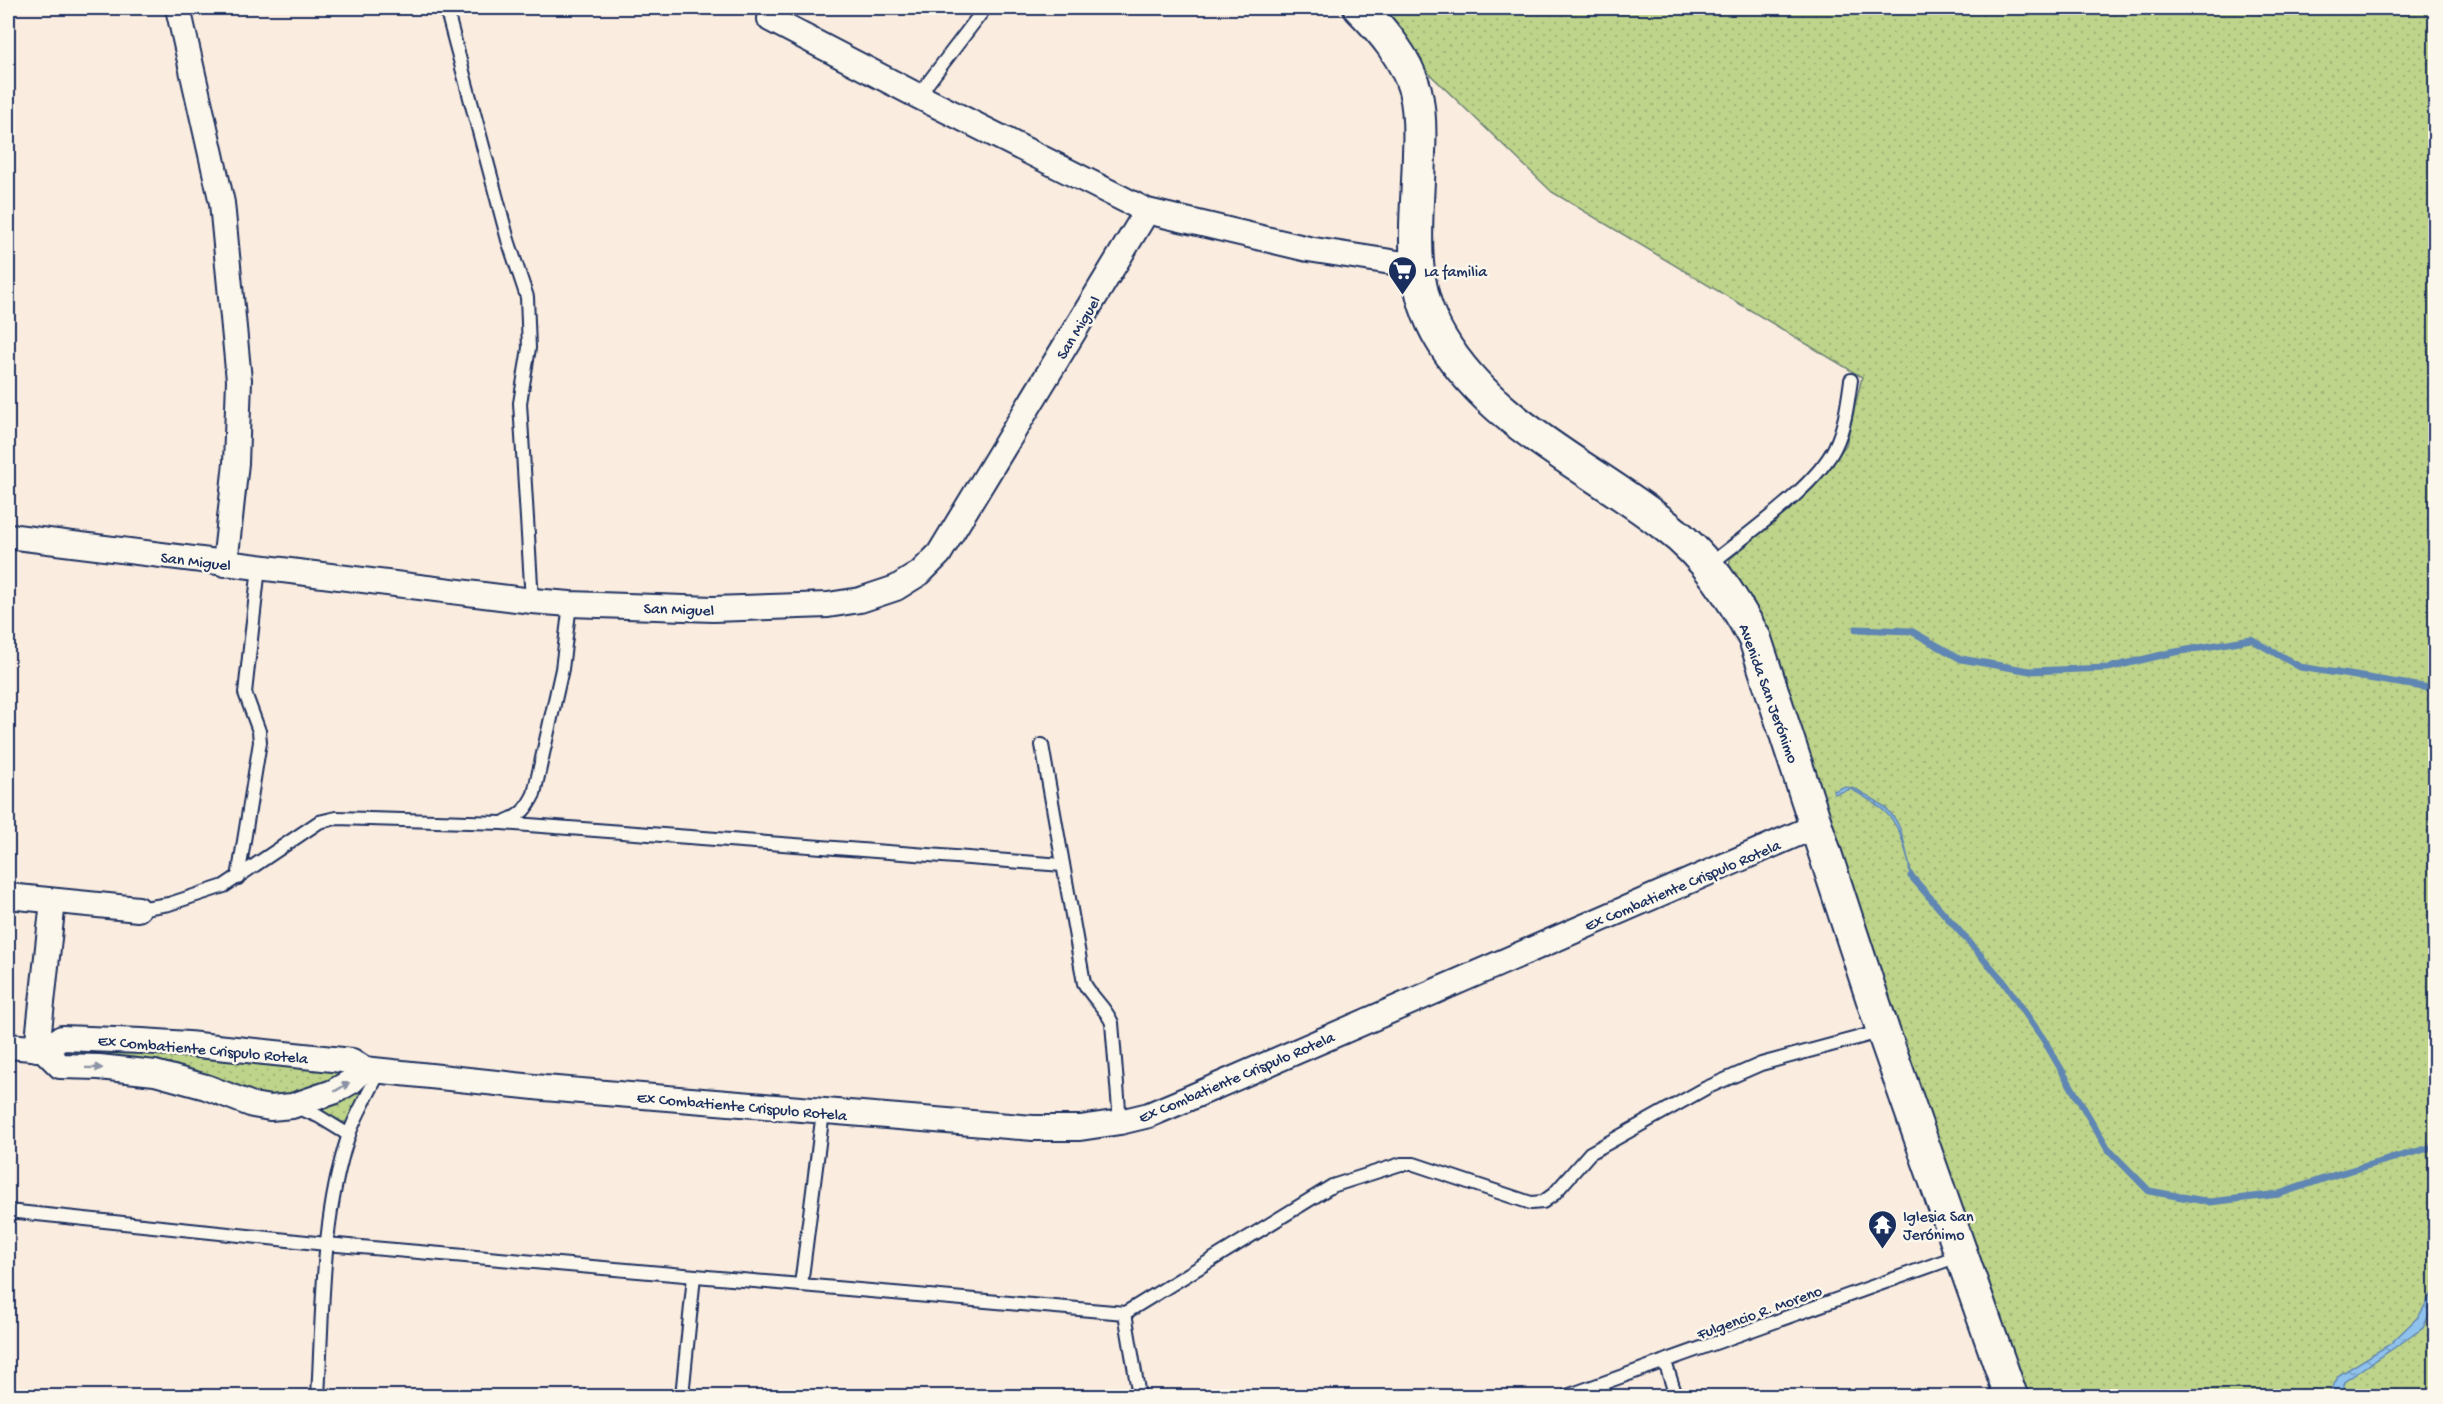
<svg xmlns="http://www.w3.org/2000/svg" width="2443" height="1404" font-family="'Gochi Hand',sans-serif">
	<defs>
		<pattern id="grass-dots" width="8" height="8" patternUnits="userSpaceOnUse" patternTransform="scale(1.5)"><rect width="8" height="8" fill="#bed48a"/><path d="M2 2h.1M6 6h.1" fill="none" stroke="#a3b67a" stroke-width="1.8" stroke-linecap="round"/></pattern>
		<pattern id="water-ripples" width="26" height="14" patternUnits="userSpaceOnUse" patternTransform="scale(1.5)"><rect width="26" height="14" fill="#8fc2ec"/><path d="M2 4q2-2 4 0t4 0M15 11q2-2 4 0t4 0" fill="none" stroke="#749ec2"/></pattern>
	</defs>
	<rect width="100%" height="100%" fill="#faecdf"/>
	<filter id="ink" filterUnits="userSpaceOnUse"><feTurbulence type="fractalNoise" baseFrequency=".0167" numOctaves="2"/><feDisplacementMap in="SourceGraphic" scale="12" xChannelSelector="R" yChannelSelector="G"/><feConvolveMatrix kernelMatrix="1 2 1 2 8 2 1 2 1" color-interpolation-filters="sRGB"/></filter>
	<g filter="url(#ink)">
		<!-- grass -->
		<g fill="url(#grass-dots)" stroke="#6c8274" stroke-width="1.5">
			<polygon points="1374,8 2435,8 2435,1396 2022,1396 1729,575 1730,559 1813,488 1846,445 1862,377 1552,192 1413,58"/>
			<polygon points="61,1045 349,1068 338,1080 270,1100 65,1060 57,1049"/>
			<polygon points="369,1079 347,1122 341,1122 317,1109"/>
		</g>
		<!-- water -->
		<g fill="url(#water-ripples)" stroke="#6187b3" stroke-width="1.5">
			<path d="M1843,787C1854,787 1859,791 1868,796C1908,818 1901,841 1913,878L1919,883L1915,882C1908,875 1910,869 1908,860C1898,818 1888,810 1851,789L1834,794V791Z"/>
			<polygon points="2435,1291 2435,1302 2423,1328 2344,1382 2342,1396 2328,1396 2339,1375 2390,1344 2419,1316 2430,1296"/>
		</g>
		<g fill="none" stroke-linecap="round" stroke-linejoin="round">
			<!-- stream -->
			<g stroke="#6187b3" stroke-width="7">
				<polyline points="1856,629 1911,631 1961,659 2030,671 2108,668 2170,653 2251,639 2300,667 2436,689"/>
				<polyline points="1911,876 2003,981 2044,1040 2107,1148 2149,1191 2210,1202 2279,1194 2338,1174 2436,1146"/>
			</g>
			<defs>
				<g id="service">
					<polyline points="446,8 508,240 527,297 529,348 520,403 532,601"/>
					<polyline points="918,96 985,8"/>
					<path d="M1708,566C1744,536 1816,487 1835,447C1845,427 1848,401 1851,380"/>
					<path d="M1042,745L1084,983C1092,998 1106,1008 1112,1023L1120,1122"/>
					<path d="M506,821C521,816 527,808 534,794L562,669L570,604"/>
					<polyline points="238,878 260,742 259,731 245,693 259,567"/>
					<polyline points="138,909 169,904 224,886 319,822 336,818 502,823 1063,865"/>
					<polyline points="296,1107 318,1116 349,1135"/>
					<polyline points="8,1211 326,1244 1125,1313 1332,1186 1401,1164 1414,1164 1531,1203 1543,1202 1554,1194 1590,1153 1706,1088 1761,1064 1883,1031"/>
					<polyline points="801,1285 823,1112"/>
					<polyline points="1125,1313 1139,1396"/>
					<polyline points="1665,1362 1676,1396"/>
					<path d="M318,1396C323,1310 321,1220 348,1137C356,1114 370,1092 380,1070"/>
					<polyline points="682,1396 694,1276"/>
					<polyline points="1567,1396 1961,1255"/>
				</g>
				<g id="minor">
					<polyline points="178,8 222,203 239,380 236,463 225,564"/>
					<polyline points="770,19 918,96 1147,211 1308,249 1417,266"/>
					<polyline points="8,536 532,601 570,604 713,609 828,605 860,600 896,588 920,573 939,554 1147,211"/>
					<polyline points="8,896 138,909"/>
					<polyline points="8,1046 43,1049 62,1038 142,1041 188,1044 352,1061 364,1069 544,1088 1033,1128 1080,1128 1120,1122 1149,1115 1187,1099 1816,826"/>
					<polyline points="37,1049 53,901"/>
					<polyline points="43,1049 60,1066 99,1067 155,1073 206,1087 253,1105 270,1108 292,1106 333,1092 352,1081 364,1069"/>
				</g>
				<path id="tertiary" d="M1360,8C1383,31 1406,58 1415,90C1420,110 1420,132 1419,153C1418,220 1405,279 1441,339C1492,425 1590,466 1666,526C1706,556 1732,596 1755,639L1883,1031L2011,1396"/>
			</defs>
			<!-- service casing -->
			<use href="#service" stroke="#1b2f5e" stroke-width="16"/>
			<!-- minor casing -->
			<use href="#minor" stroke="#1b2f5e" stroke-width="28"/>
			<!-- tertiary casing -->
			<use href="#tertiary" stroke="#1b2f5e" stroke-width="36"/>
			<!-- service -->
			<use href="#service" stroke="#fbf7ec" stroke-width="12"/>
			<!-- minor -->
			<use href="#minor" stroke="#fbf7ec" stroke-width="24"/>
			<!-- tertiary -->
			<use href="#tertiary" stroke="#fbf7ec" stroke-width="32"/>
		</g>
		<!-- one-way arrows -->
		<defs><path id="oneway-solid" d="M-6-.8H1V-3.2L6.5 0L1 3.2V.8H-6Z" transform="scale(1.5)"/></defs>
		<g fill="#8b93a5">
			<use href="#oneway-solid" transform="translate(94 1068) rotate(1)"/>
			<use href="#oneway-solid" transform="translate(342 1087) rotate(-31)"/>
		</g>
	</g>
	<!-- icons -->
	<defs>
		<symbol id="supermarket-pin" viewBox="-11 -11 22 30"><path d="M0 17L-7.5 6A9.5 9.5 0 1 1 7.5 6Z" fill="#1b2f5e" stroke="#fbf7ec"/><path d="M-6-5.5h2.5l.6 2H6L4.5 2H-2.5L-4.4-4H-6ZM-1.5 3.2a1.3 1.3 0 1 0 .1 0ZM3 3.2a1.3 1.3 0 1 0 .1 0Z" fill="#fff"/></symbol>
		<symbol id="temple-pin" viewBox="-11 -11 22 30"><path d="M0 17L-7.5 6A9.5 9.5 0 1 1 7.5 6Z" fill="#1b2f5e" stroke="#fbf7ec"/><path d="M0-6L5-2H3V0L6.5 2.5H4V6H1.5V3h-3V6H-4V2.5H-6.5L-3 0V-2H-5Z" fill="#fff"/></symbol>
	</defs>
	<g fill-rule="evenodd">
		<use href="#supermarket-pin" x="1386" y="254" width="33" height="45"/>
		<use href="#temple-pin" x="1866" y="1208" width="33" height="45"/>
	</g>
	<g text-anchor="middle" stroke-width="5" stroke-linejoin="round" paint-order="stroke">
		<!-- poi labels -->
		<g font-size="16" fill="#1b2f5e" stroke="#fbf7ec" text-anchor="start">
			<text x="1424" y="276">La familia</text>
			<text x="1903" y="1221">Iglesia San<tspan x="1903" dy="18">Jerónimo</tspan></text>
		</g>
		<!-- street labels -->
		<g font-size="16" fill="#1b2f5e" stroke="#fbf7ec">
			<text transform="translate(1077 327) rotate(-59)" y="6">San Miguel</text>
			<text transform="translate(196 560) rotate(7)" y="6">San Miguel</text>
			<text transform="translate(679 608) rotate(2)" y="6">San Miguel</text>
			<text transform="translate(1770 693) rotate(70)" y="6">Avenida San Jerónimo</text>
			<text transform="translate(1682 884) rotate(-23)" y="6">Ex Combatiente Crispulo Rotela</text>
			<text transform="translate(203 1048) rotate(5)" y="6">Ex Combatiente Crispulo Rotela</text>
			<text transform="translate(1236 1076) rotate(-23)" y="6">Ex Combatiente Crispulo Rotela</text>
			<text transform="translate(742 1105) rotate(5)" y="6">Ex Combatiente Crispulo Rotela</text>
			<text transform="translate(1759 1311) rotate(-20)" y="6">Fulgencio R. Moreno</text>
		</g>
	</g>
	<!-- margin -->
	<rect width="2443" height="1404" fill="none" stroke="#fbf7ec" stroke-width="30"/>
	<rect x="15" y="15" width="2413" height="1374" fill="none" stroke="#1b2f5e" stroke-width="2" filter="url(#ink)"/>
</svg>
